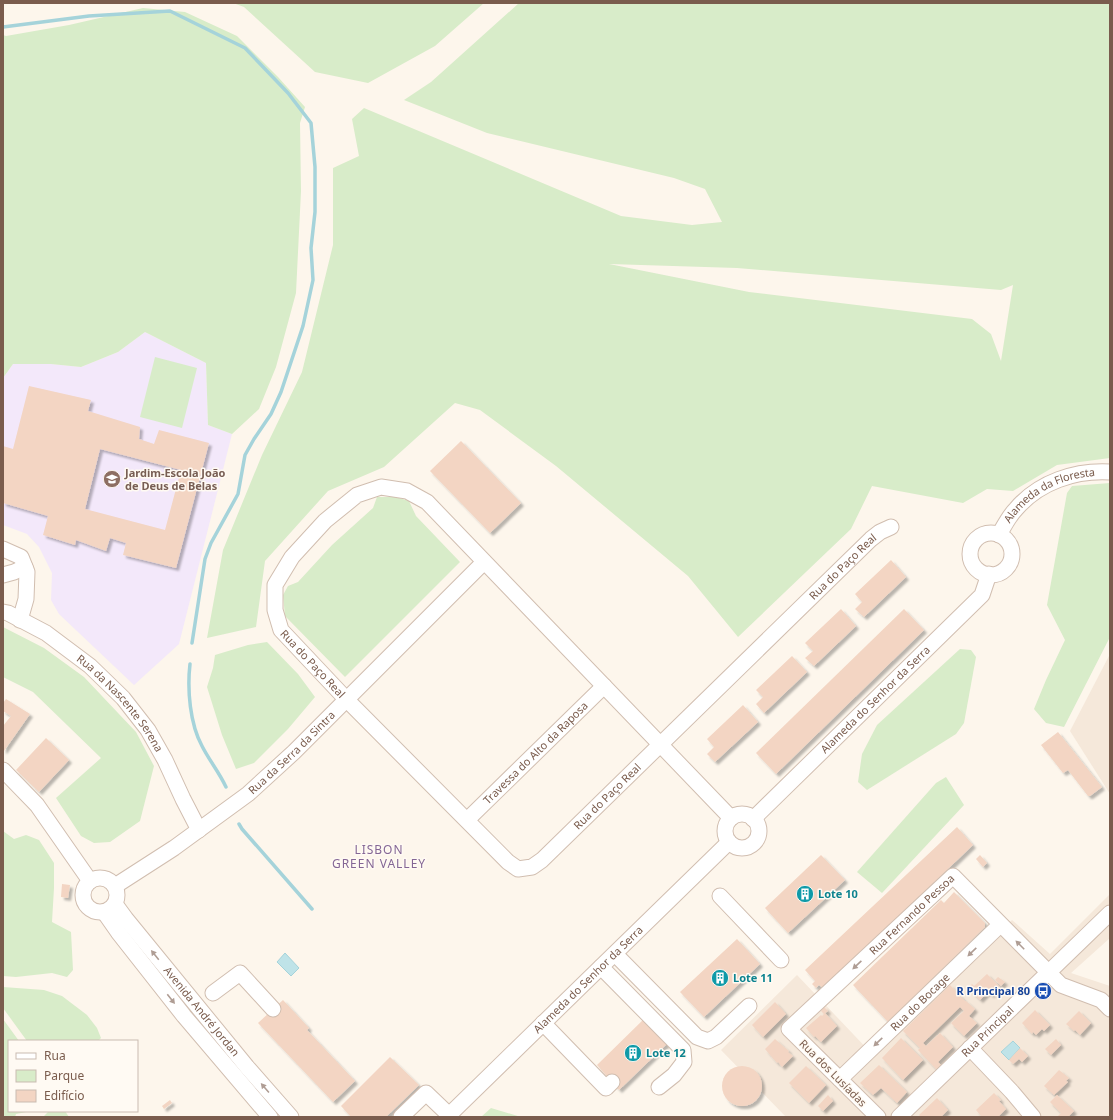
<svg xmlns="http://www.w3.org/2000/svg" width="1113" height="1120" font-family="'Noto Sans',sans-serif">
	<defs>
		<filter id="shadow"><feDropShadow dx="3" dy="3" stdDeviation="1" flood-color="#0004"/></filter>
	</defs>
	<rect width="100%" height="100%" fill="#fdf6ec"/>
	<!-- residential -->
	<g fill="#f5e8da">
		<polygon points="1110,654 1110,794 1070,731"/>
		<polygon points="1110,894 1110,938 1071,973 1110,986 1110,1117 786,1117 721,1050 797,975 873,1055 1012,920 1050,954"/>
	</g>
	<!-- education -->
	<polygon fill="#f3e8fa" points="145,332 206,363 208,425 232,434 179,644 134,685 59,614 51,600 52,573 39,547 27,534 3,525 3,378 13,364 51,364 81,367 118,352"/>
	<!-- green -->
	<g fill="#d8ecc9" fill-rule="evenodd">
		<polygon points="233,3 484,3 435,46 368,83 315,72 244,7"/>
		<path d="M519,3H1110V458L1057,465L1013,491L987,489L963,503L872,486L851,529L738,637L688,576L556,466L480,410L455,403L384,467L328,491L265,561L256,627L207,638L223,550L262,455L302,372L333,245V168L359,156L352,119L364,108L621,216L692,225L722,222L705,189L674,178L487,133L404,100L431,82ZM609,264L737,268L1001,290L1013,285L1001,361L991,334L972,319L749,292Z"/>
		<polygon points="143,8 185,12 237,36 278,77 305,107 300,123 301,191 296,293 276,367 259,409 232,434 208,425 206,363 145,332 118,352 81,367 51,364 13,364 3,378 3,35 6,36 69,25"/>
		<polygon points="155,357 197,368 182,428 140,417"/>
		<polygon points="1110,483 1110,637 1064,727 1046,723 1034,709 1046,680 1065,640 1047,605 1067,493 1072,486"/>
		<polygon points="377,497 396,497 409,501 416,516 460,562 345,677 285,616 283,595 288,586 298,582 332,545 373,508"/>
		<polygon points="3,627 44,648 84,677 136,732 154,766 140,821 110,842 94,843 81,836 56,798 101,758 33,692 3,677"/>
		<polygon points="267,642 298,674 315,697 288,729 254,763 236,769 222,735 207,687 213,668 215,655 248,645"/>
		<polygon points="960,649 971,650 976,657 964,723 956,734 867,790 858,782 862,754 877,725"/>
		<polygon points="946,777 964,805 882,893 857,872 936,783"/>
		<polygon points="3,831 14,839 26,835 39,840 54,863 54,888 52,922 71,932 73,970 67,977 52,973 16,977 3,976"/>
		<polygon points="3,987 44,990 62,996 87,1015 97,1028 101,1038 98,1041 27,1041 3,1008"/>
		<polygon points="3,1019 19,1041 9,1041 9,1111 31,1111 16,1114 15,1117 3,1117"/>
		<polygon points="491,1108 521,1117 481,1117"/>
		<polygon points="49,1111 65,1111 69,1117 43,1117"/>
	</g>
	<!-- water -->
	<g fill="#bfe3e8" stroke="#a5d3da">
		<polygon points="285,953 299,968 291,976 277,962"/>
		<polygon points="1013,1041 1020,1048 1009,1060 1001,1052"/>
	</g>
	<g fill="none" stroke-linecap="round" stroke-linejoin="round">
		<!-- stream -->
		<g stroke="#a5d3da" stroke-width="3.5">
			<polyline points="3,27 89,16 170,11 245,48 288,93 311,123 315,167 315,212 311,248 313,280 303,326 281,392 271,414 254,439 245,455 238,494 211,543 205,559 192,643"/>
			<path d="M190,664C187,690 190,724 202,746C209,760 219,772 226,787"/>
			<polyline points="239,824 242,829 312,909"/>
		</g>
	</g>
	<!-- building -->
	<g fill="#f3d5c3" fill-rule="evenodd" filter="url(#shadow)">
		<path d="M29,386L91,400L88,411L140,427L139,439L154,444L159,430L209,443L176,568L123,555L126,543L110,538L106,551L76,540L75,545L43,535L48,516L3,503V446L13,449ZM100,449L181,470L165,530L85,509Z"/>
		<polygon points="461,441 521,503 490,533 430,471"/>
		<polygon points="891,560 906,577 864,617 855,609 862,602 855,594"/>
		<polygon points="841,609 856,626 814,666 805,658 813,651 805,643"/>
		<polygon points="904,609 924,630 776,774 756,753"/>
		<polygon points="792,656 807,672 764,713 756,704 763,697 756,690"/>
		<polygon points="6,699 30,714 4,751 3,750 3,726 11,716 3,711 3,703"/>
		<polygon points="743,705 758,722 715,762 707,754 714,747 707,739"/>
		<polygon points="1058,732 1102,787 1090,796 1088,796 1068,770 1063,773 1041,745"/>
		<polygon points="46,738 69,760 39,792 16,770"/>
		<polygon points="957,827 973,845 823,988 819,985 816,988 812,984 815,981 805,970"/>
		<polygon points="821,855 845,880 788,933 765,908"/>
		<polygon points="980,855 987,863 983,867 976,859"/>
		<polygon points="62,884 70,885 68,898 61,897"/>
		<polygon points="954,892 985,923 985,927 888,1022 853,985 941,900 944,903"/>
		<polygon points="737,939 760,964 704,1017 680,992"/>
		<polygon points="987,974 1000,987 991,995 988,992 980,1000 968,988 972,984 974,986"/>
		<polygon points="998,977 1005,982 1001,986 995,980"/>
		<polygon points="950,985 965,1001 966,1001 975,1009 969,1016 977,1023 964,1036 951,1023 964,1011 960,1007 923,1043 926,1046 940,1033 953,1047 938,1062 942,1066 937,1070 918,1050 920,1048 903,1031"/>
		<polygon points="283,1000 309,1028 307,1030 355,1081 333,1102 258,1023"/>
		<polygon points="775,1002 786,1014 763,1037 752,1025"/>
		<polygon points="824,1007 828,1011 825,1013 837,1026 821,1042 815,1036 814,1037 806,1028 821,1015 822,1016 824,1014 821,1011"/>
		<polygon points="1035,1010 1050,1025 1044,1031 1042,1029 1036,1035 1033,1032 1032,1034 1022,1023"/>
		<polygon points="1079,1011 1091,1023 1080,1035 1075,1030 1074,1031 1066,1024"/>
		<polygon points="647,1016 670,1041 619,1090 597,1065"/>
		<polygon points="901,1038 923,1060 903,1080 882,1058"/>
		<polygon points="775,1039 784,1047 789,1051 788,1052 793,1056 782,1067 778,1062 777,1063 765,1049"/>
		<polygon points="1056,1039 1061,1045 1051,1055 1045,1049"/>
		<polygon points="1020,1048 1028,1056 1022,1062 1019,1059 1013,1064 1009,1060"/>
		<polygon points="390,1057 419,1085 386,1117 351,1117 341,1106"/>
		<polygon points="879,1065 907,1092 897,1103 881,1088 873,1095 860,1083"/>
		<circle cx="742" cy="1086" r="20"/>
		<polygon points="806,1066 826,1085 809,1103 789,1083"/>
		<polygon points="1059,1070 1069,1078 1066,1081 1068,1082 1054,1095 1044,1086"/>
		<polygon points="994,1093 1001,1100 999,1101 1006,1109 998,1117 982,1117 976,1110"/>
		<polygon points="828,1095 833,1101 823,1111 818,1106"/>
		<polygon points="1057,1095 1074,1111 1068,1117 1057,1117 1061,1113 1050,1102"/>
		<polygon points="937,1098 948,1110 941,1117 921,1117 919,1115"/>
		<polygon points="170,1100 172,1103 164,1109 162,1106"/>
	</g>
	<g fill="none" stroke-linecap="round" stroke-linejoin="round">
		<defs>
			<g id="minor">
				<circle cx="991" cy="554" r="21"/>
				<path id="s1" d="M999,535C1004,526 1009,516 1016,509C1039,482 1075,470 1110,472"/>
				<polyline points="3,549 21,557 27,572 26,599 20,620"/>
				<polyline points="3,575 14,572 25,567"/>
				<path id="s2" d="M3,612L8,613L46,633L90,666L123,698L148,730L165,760L183,799L199,830"/>
				<polyline points="3,770 37,805 90,881"/>
				<circle cx="742" cy="831" r="17"/>
				<path id="s3" d="M731,818L427,502L407,491L381,487L357,495L325,521L292,557L275,585V610L281,630L346,699L508,862L518,869L532,867L542,860L871,539L880,532L891,527"/>
				<path id="s4" d="M753,819L982,595L989,574"/>
				<path id="s5" d="M467,820L604,686"/>
				<circle cx="100" cy="895" r="17"/>
				<path id="s6" d="M115,886L174,848L248,794L294,752L484,562"/>
				<polyline points="720,896 781,960"/>
				<path id="s7" d="M115,904L126,919L247,1067L291,1117"/>
				<polyline points="104,912 118,932 184,1016 270,1117"/>
				<polyline points="615,954 697,1037 708,1041 716,1037 749,1006"/>
				<polyline points="601,967 683,1050 684,1062 674,1075 659,1087"/>
				<polyline points="213,993 240,973 273,1009"/>
				<polyline points="543,1023 606,1088 612,1082"/>
				<polyline points="970,1048 1012,1092 1033,1117"/>
				<path id="s8" d="M840,1079L1000,925"/>
				<polyline points="401,1117 426,1093 449,1115"/>
				<path id="s9" d="M447,1117L729,842"/>
				<path id="s10" d="M878,1117L789,1029L953,876L1061,985L1101,1000L1110,1009"/>
				<path id="s11" d="M899,1117L1110,913"/>
			</g>
		</defs>
		<!-- minor casing -->
		<use href="#minor" stroke="#d1beb0" stroke-width="17"/>
		<!-- minor -->
		<use href="#minor" stroke="#fff" stroke-width="15"/>
	</g>
	<!-- one-way arrows -->
	<defs><path id="oneway-solid" d="M-6-.8H1V-3.2L6.5 0L1 3.2V.8H-6Z"/></defs>
	<g fill="#af9d94">
		<use href="#oneway-solid" transform="translate(1020 945) rotate(-135)"/>
		<use href="#oneway-solid" transform="translate(972 952) rotate(136)"/>
		<use href="#oneway-solid" transform="translate(155 955) rotate(-129)"/>
		<use href="#oneway-solid" transform="translate(857 965) rotate(137)"/>
		<use href="#oneway-solid" transform="translate(171 999) rotate(52)"/>
		<use href="#oneway-solid" transform="translate(878 1042) rotate(136)"/>
		<use href="#oneway-solid" transform="translate(265 1088) rotate(-131)"/>
	</g>
	<!-- icons -->
	<defs>
		<symbol id="school-disc" viewBox="-11 -11 22 22"><circle r="9.5" fill="#8d6e63" stroke="#fffaf3"/><path d="M0-5L7-2L0 1L-7-2ZM-4 1L0 2.5L4 1V4Q0 6-4 4Z" fill="#fff"/></symbol>
		<symbol id="building-disc" viewBox="-11 -11 22 22"><circle r="9.5" fill="#0f9aa8" stroke="#fffaf3"/><path d="M-4-6H4V6H1V3H-1V6H-4ZM-2.5-4.3h1.7v1.8h-1.7ZM.8-4.3h1.7v1.8H.8ZM-2.5-1h1.7V.8h-1.7ZM.8-1h1.7V.8H.8Z" fill="#fff"/></symbol>
		<symbol id="bus-disc" viewBox="-11 -11 22 22"><circle r="9.5" fill="#1a4fb4" stroke="#fffaf3"/><path d="M-5-6H5V4H4V6H2V4H-2V6H-4V4H-5ZM-3.5-4V0h7V-4ZM-3.5 1.2v1.5H-2V1.2ZM2 1.2v1.5H3.5V1.2Z" fill="#fff"/></symbol>
	</defs>
	<g fill-rule="evenodd">
		<use href="#school-disc" x="102" y="469" width="20" height="20"/>
		<use href="#building-disc" x="795" y="884" width="20" height="20"/>
		<use href="#building-disc" x="710" y="968" width="20" height="20"/>
		<use href="#bus-disc" x="1033" y="981" width="20" height="20"/>
		<use href="#building-disc" x="623" y="1043" width="20" height="20"/>
	</g>
	<g text-anchor="middle" stroke-width="3" stroke-linejoin="round" paint-order="stroke">
		<!-- education labels -->
		<g font-size="11" font-weight="bold" fill="#785e54" stroke="#fffaf3" text-anchor="start">
			<text x="125" y="477">Jardim-Escola João<tspan x="125" dy="13">de Deus de Belas</tspan></text>
		</g>
		<!-- street labels -->
		<g font-size="11" fill="#7a5c4d" stroke="#fffaf3">
			<text dy="4" stroke="none"><textPath href="#s1" startOffset="68">Alameda da Floresta</textPath></text>
			<text dy="4" stroke="none"><textPath href="#s3" startOffset="1465">Rua do Paço Real</textPath></text>
			<text dy="4" stroke="none"><textPath href="#s3" startOffset="728">Rua do Paço Real</textPath></text>
			<text dy="4" stroke="none"><textPath href="#s4" startOffset="171">Alameda do Senhor da Serra</textPath></text>
			<text dy="4" stroke="none"><textPath href="#s2" startOffset="151">Rua da Nascente Serena</textPath></text>
			<text dy="4" stroke="none"><textPath href="#s6" startOffset="222">Rua da Serra da Sintra</textPath></text>
			<text dy="4" stroke="none"><textPath href="#s5" startOffset="96">Travessa do Alto da Raposa</textPath></text>
			<text dy="4" stroke="none"><textPath href="#s3" startOffset="1136">Rua do Paço Real</textPath></text>
			<text dy="4" stroke="none"><textPath href="#s10" startOffset="293">Rua Fernando Pessoa</textPath></text>
			<text dy="4" stroke="none"><textPath href="#s9" startOffset="197">Alameda do Senhor da Serra</textPath></text>
			<text dy="4" stroke="none"><textPath href="#s8" startOffset="111">Rua do Bocage</textPath></text>
			<text dy="4" stroke="none"><textPath href="#s7" startOffset="138">Avenida André Jordan</textPath></text>
			<text dy="4" stroke="none"><textPath href="#s11" startOffset="123">Rua Principal</textPath></text>
			<text transform="translate(833 1073) rotate(45)" y="4">Rua dos Lusíadas</text>
		</g>
		<!-- culture labels -->
		<g font-size="11" font-weight="bold" fill="#0d838f" stroke="#fffaf3" text-anchor="start">
			<text x="818" y="898">Lote 10</text>
			<text x="733" y="982">Lote 11</text>
			<text x="646" y="1057">Lote 12</text>
		</g>
		<!-- transit labels -->
		<g font-size="11" font-weight="bold" fill="#164399" stroke="#fffaf3" text-anchor="end">
			<text x="1030" y="995">R Principal 80</text>
		</g>
		<!-- neighbourhood labels -->
		<g font-size="12" letter-spacing="1" fill="#846695" stroke="#fffaf3">
			<text x="379" y="854">LISBON<tspan x="379" dy="14">GREEN VALLEY</tspan></text>
		</g>
	</g>
	<!-- border -->
	<rect width="1113" height="1120" fill="none" stroke="#7a5c4d" stroke-width="8"/>
	<!-- legend -->
	<rect x="8" y="1040" width="130" height="72" fill="#fffaf3" stroke="#cabbb1"/>
	<rect x="16" y="1053" width="20" height="6" fill="#ffffff" stroke="#cabbb1"/>
	<text x="44" y="1060" font-size="12" fill="#7a5c4d">Rua</text>
	<rect x="16" y="1070" width="20" height="12" fill="#d8ecc9" stroke="#cabbb1"/>
	<text x="44" y="1080" font-size="12" fill="#7a5c4d">Parque</text>
	<rect x="16" y="1090" width="20" height="12" fill="#f3d5c3" stroke="#cabbb1"/>
	<text x="44" y="1100" font-size="12" fill="#7a5c4d">Edifício</text>
</svg>
